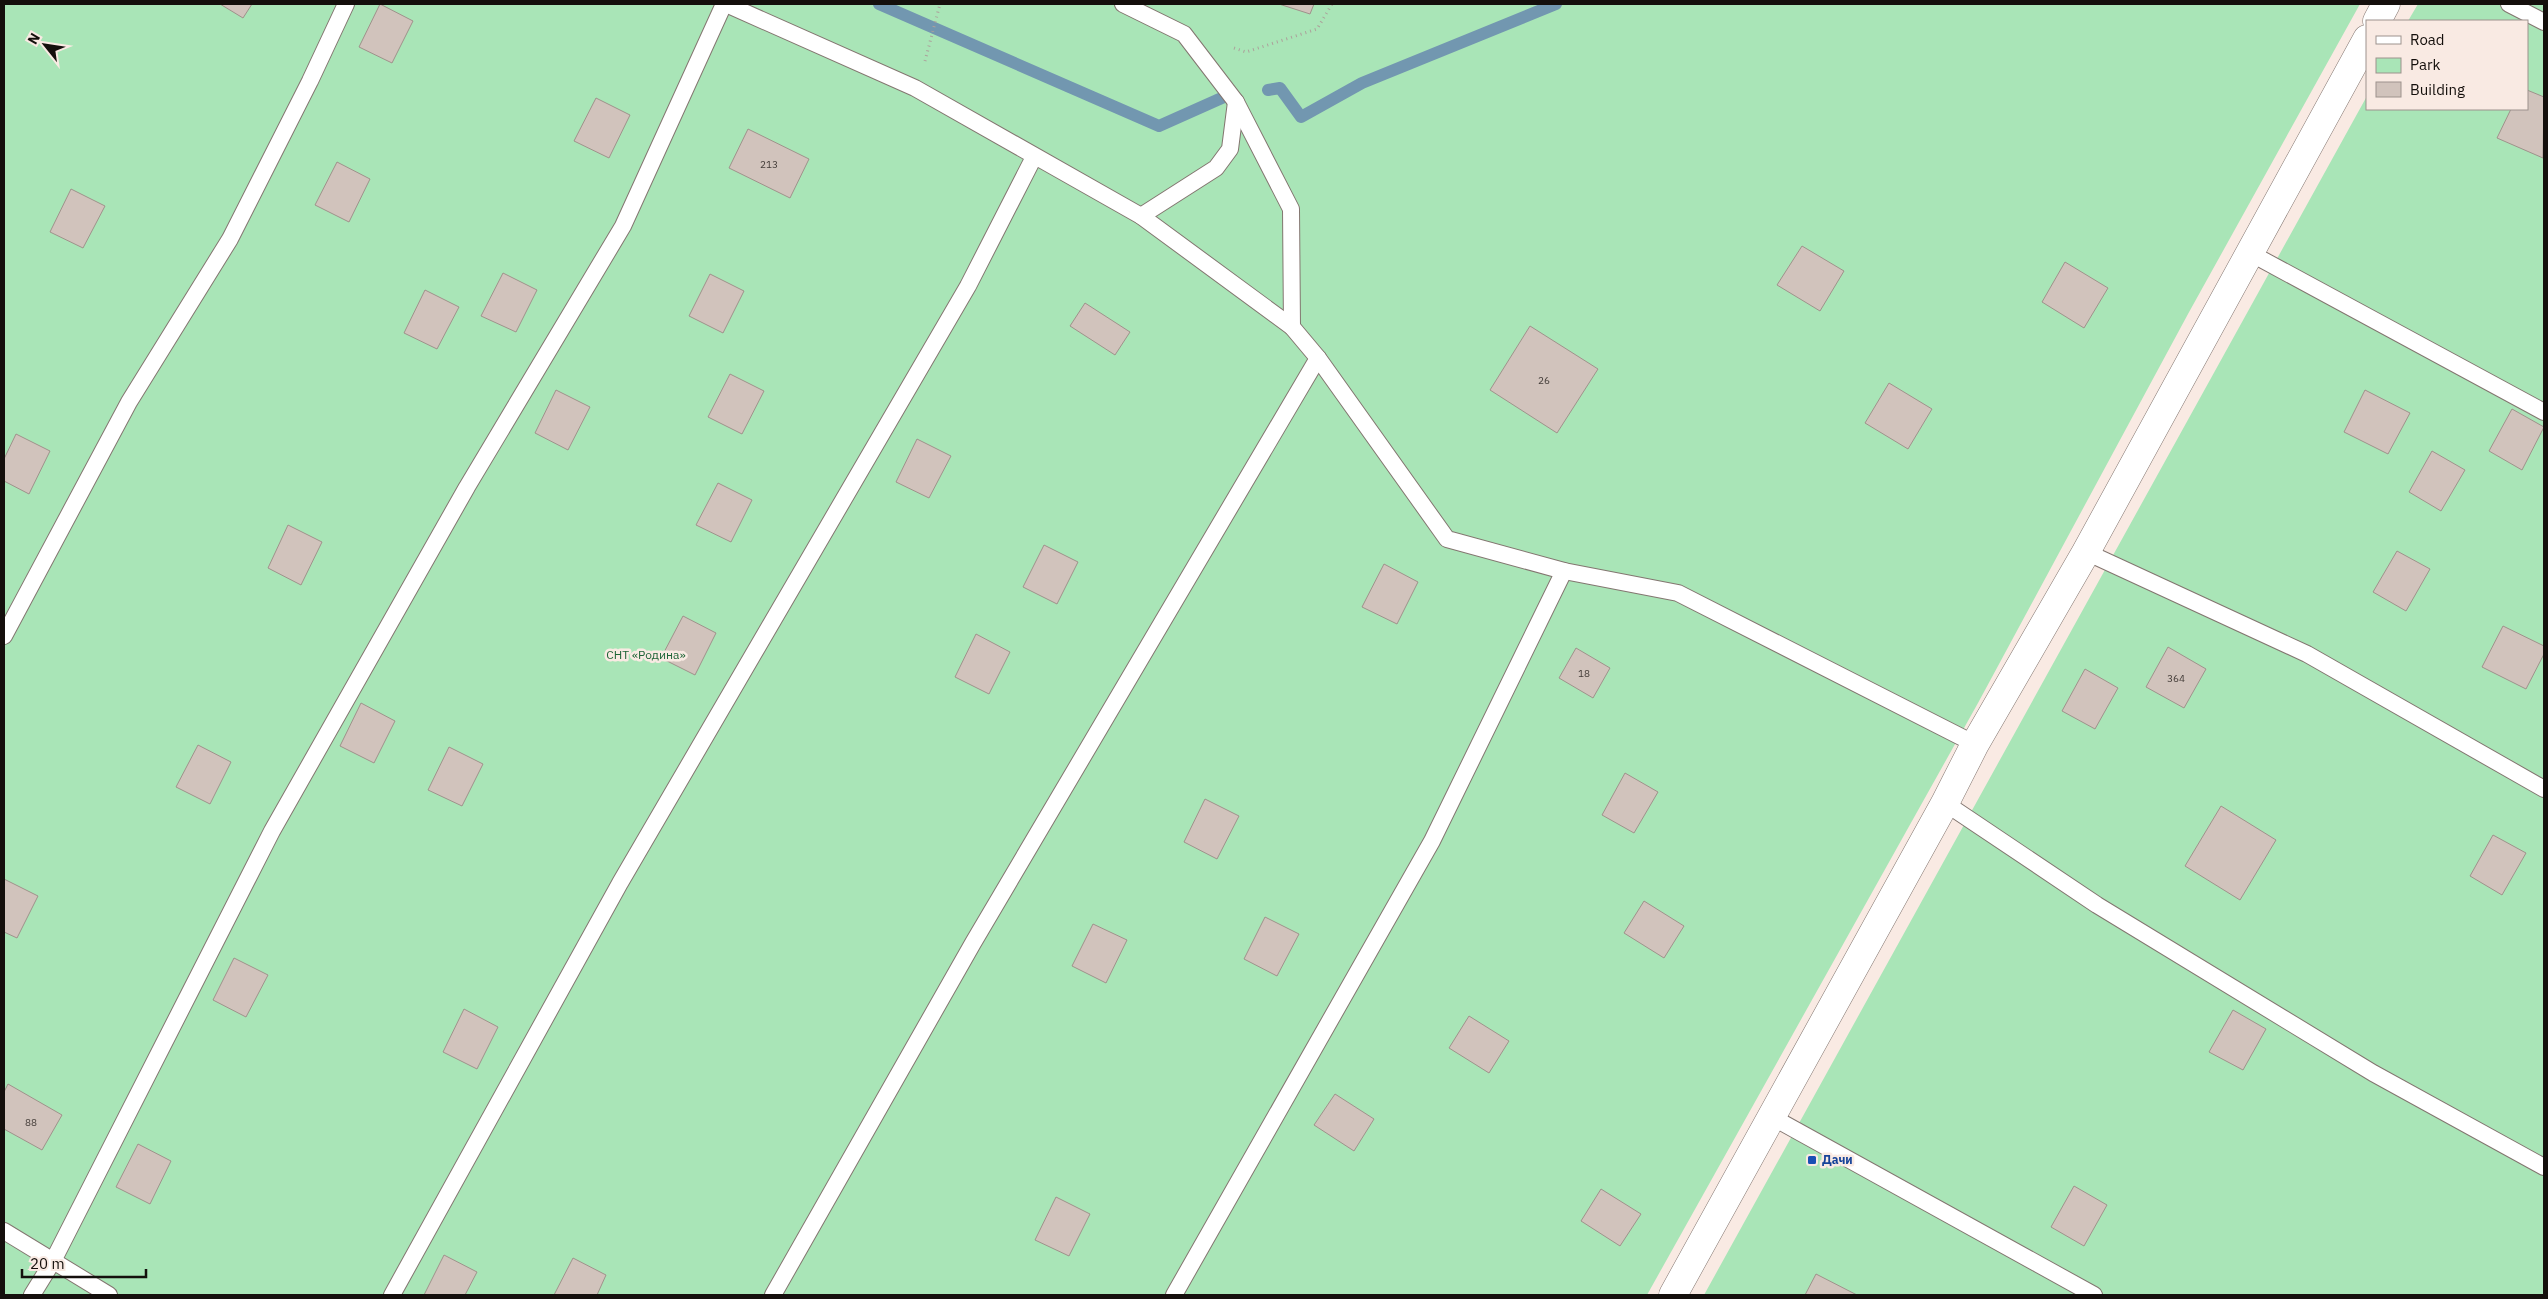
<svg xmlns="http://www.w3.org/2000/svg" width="2548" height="1299" font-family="'IBM Plex Sans',sans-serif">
	<rect width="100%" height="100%" fill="#f9eae3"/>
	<!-- green -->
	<g fill="#a9e5b7">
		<polygon points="4,4 2360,4 2188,314 1978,703 1647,1295 4,1295"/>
		<polygon points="2418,4 2544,4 2544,1295 1704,1295 2367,96 2367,109 2527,109 2527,21 2408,21"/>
	</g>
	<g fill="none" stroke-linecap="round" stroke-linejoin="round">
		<!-- stream -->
		<g stroke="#7297b0" stroke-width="12">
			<polyline points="879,4 1159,126 1224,97"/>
			<polyline points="1268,90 1280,88 1301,117 1362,83 1556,4"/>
		</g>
	</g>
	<!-- building -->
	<g fill="#d1c3bc" stroke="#9f928b">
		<polygon points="220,4 252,4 243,18"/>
		<polygon points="380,4 413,21 392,63 359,47"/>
		<polygon points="1279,4 1314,4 1310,14"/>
		<polygon points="2527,90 2544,97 2543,158 2497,138 2511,109 2527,109"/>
		<polygon points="596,98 630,115 609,158 574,141"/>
		<polygon points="748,129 809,159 790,198 729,168"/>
		<polygon points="337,162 370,179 349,222 315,205"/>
		<polygon points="71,189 105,206 83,248 50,232"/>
		<polygon points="1802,246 1844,271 1820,311 1777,285"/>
		<polygon points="2065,262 2108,288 2084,328 2042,302"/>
		<polygon points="503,273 537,290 516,332 481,316"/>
		<polygon points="710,274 744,291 723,333 689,316"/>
		<polygon points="425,290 459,307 437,349 404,333"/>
		<polygon points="1085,303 1130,332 1115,355 1070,326"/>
		<polygon points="1530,326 1598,369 1557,433 1490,390"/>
		<polygon points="730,374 764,391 742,434 708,417"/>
		<polygon points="1889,383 1932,409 1908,449 1865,423"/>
		<polygon points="556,390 590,407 568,450 535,433"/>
		<polygon points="2365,390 2410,413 2388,454 2344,432"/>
		<polygon points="2512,409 2544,427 2522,470 2489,451"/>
		<polygon points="16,434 50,451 29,494 4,481 4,459"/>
		<polygon points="917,439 951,456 929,498 896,482"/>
		<polygon points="2432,451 2465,470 2441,511 2409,492"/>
		<polygon points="718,483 752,500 731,542 696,525"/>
		<polygon points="288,525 322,542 301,585 268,568"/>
		<polygon points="1044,545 1078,562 1057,604 1023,587"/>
		<polygon points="2397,551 2430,569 2406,611 2373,592"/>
		<polygon points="1384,564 1418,582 1397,624 1362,607"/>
		<polygon points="683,616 716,633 695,675 661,658"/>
		<polygon points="2503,626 2544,646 2544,654 2526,689 2482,667"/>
		<polygon points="976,634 1010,652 989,694 955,677"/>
		<polygon points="2168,647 2206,669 2184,708 2146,687"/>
		<polygon points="1576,648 1610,668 1593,698 1559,678"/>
		<polygon points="2085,669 2118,688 2095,729 2062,711"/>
		<polygon points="361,703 395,721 374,763 340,746"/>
		<polygon points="198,745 231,762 210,804 176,787"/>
		<polygon points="449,747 483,764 462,806 428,790"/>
		<polygon points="1625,773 1658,792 1634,833 1602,815"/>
		<polygon points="1205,799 1239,816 1217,859 1184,842"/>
		<polygon points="2221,806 2276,840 2240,900 2185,866"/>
		<polygon points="2493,835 2526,853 2502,895 2470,876"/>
		<polygon points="4,879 38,896 17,938 4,932"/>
		<polygon points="1644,901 1684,926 1664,958 1624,933"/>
		<polygon points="1265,917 1299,934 1277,976 1244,959"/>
		<polygon points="1093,924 1127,940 1106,983 1072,966"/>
		<polygon points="234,958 268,975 246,1017 213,1000"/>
		<polygon points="464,1009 498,1027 477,1069 443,1052"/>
		<polygon points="2233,1010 2266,1029 2243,1070 2209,1052"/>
		<polygon points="1469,1016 1509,1041 1489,1073 1449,1048"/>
		<polygon points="8,1084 62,1115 42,1150 4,1129 4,1092"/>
		<polygon points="1335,1094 1374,1119 1354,1151 1314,1125"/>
		<polygon points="138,1144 171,1161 150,1204 116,1187"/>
		<polygon points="2074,1186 2107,1205 2084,1246 2051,1227"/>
		<polygon points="1601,1189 1641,1214 1620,1246 1581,1221"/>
		<polygon points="1056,1197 1090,1214 1069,1256 1035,1240"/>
		<polygon points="444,1255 477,1272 465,1295 424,1295"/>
		<polygon points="573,1258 606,1275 597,1295 554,1295"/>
		<polygon points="1816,1274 1857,1295 1805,1295"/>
	</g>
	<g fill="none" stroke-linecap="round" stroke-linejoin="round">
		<defs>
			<g id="lane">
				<polyline points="726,4 915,88 1141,216 1292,327 1318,358 1447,539 1564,571 1678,593 1975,744"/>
				<polyline points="1123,4 1184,34 1236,102 1291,209 1292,327"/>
				<polyline points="2509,4 2544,22"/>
				<polyline points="1141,216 1216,168 1230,149 1236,102"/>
				<polyline points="2250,253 2544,412"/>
				<polyline points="2086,552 2307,654 2544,789"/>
				<polyline points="4,636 129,402 230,239 310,81 346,4"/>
				<polyline points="1945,803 2097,905 2373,1073 2544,1167"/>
				<polyline points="1772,1117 2094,1295"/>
				<polyline points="4,1231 109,1295"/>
				<polyline points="32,1295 53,1261 272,831 467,487 623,226 724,4"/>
				<polyline points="392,1295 620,883 968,286 1034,157"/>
				<polyline points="773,1295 973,943 1318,358"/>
				<polyline points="1174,1295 1432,841 1564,571"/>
			</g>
			<g id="secondary">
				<polyline points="2377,21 2386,4"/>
				<polyline points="1673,1295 1945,803 1975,744 2086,552 2367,39"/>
			</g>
		</defs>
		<!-- lane casing -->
		<use href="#lane" stroke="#837670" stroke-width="18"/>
		<!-- secondary casing -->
		<use href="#secondary" stroke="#837670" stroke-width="29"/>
		<!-- path -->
		<g stroke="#aca19b" stroke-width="3" stroke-dasharray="1 4" stroke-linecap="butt">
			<polyline points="1234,48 1246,52 1317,29 1332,4"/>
			<polyline points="925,61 940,4"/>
		</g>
		<!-- lane -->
		<use href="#lane" stroke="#fff" stroke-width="16"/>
		<!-- secondary -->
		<use href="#secondary" stroke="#fff" stroke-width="28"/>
	</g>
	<!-- markers -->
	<rect fill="#1a4fb4" stroke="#f9eae3" stroke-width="2" x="1807" y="1155" width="10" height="10" rx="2.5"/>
	<g text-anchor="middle" stroke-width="5" stroke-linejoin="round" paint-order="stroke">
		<!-- number labels -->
		<g font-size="10" fill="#433c38">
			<text x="769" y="168">213</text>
			<text x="1544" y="384">26</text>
			<text x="1584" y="677">18</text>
			<text x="2176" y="682">364</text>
			<text x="31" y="1126">88</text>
		</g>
		<!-- park labels -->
		<g font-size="12" fill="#1d6436" stroke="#f9eae3">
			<text x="646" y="659">СНТ «Родина»</text>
		</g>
		<!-- transit labels -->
		<g font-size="12" font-weight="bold" fill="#164399" stroke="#f9eae3" text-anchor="start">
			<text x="1822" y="1164">Дачи</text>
		</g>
	</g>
	<!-- border -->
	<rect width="2548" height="1299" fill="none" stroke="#140f0c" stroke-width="10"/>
	<!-- legend -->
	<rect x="2366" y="20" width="162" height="90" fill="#f9eae3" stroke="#9d928d"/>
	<rect x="2376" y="36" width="25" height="8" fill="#ffffff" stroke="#9d928d"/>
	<text x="2410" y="45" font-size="15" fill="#140f0c">Road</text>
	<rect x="2376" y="58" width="25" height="15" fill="#a9e5b7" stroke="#9d928d"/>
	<text x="2410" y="70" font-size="15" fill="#140f0c">Park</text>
	<rect x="2376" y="82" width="25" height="15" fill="#d1c3bc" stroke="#9d928d"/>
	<text x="2410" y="95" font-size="15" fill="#140f0c">Building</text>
	<!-- north arrow -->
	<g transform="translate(45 45) rotate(300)" stroke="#f9eae3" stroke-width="4" paint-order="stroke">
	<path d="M0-4L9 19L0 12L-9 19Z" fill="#140f0c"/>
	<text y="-8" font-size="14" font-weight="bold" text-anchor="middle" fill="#140f0c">N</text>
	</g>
	<!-- scale -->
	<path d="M22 1269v8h124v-8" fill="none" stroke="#140f0c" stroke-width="2.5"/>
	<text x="30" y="1269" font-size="15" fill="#140f0c" stroke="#f9eae3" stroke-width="4" paint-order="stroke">20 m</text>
</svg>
